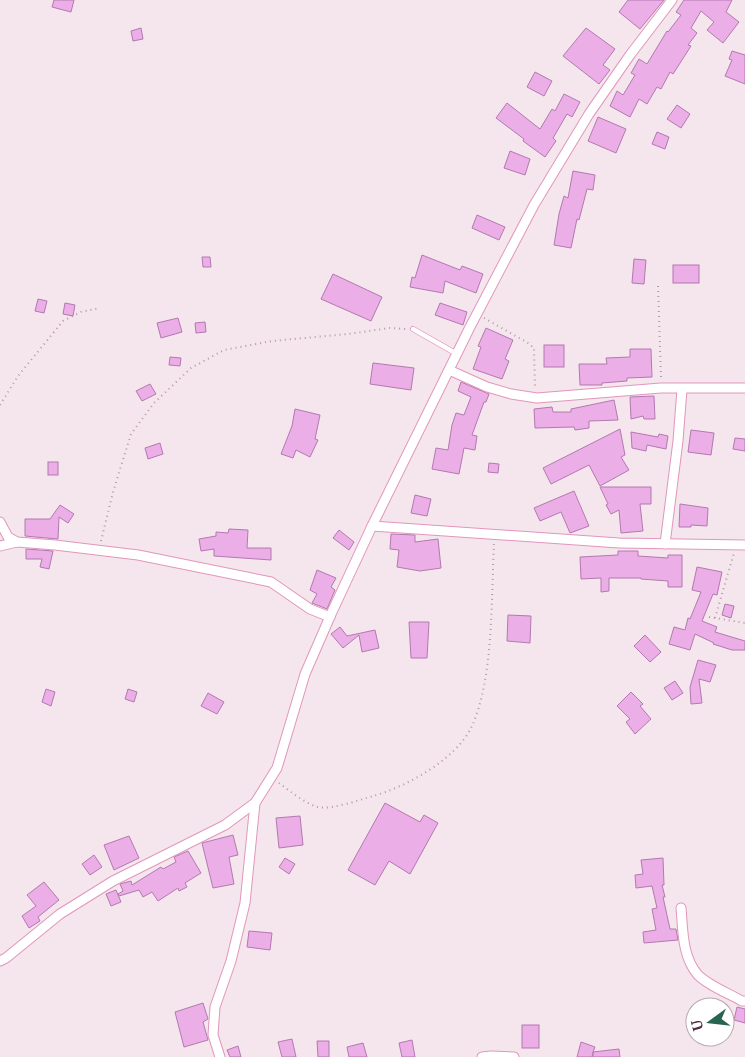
<svg xmlns="http://www.w3.org/2000/svg" width="745" height="1057" font-family="Merriweather,serif">
	<rect width="100%" height="100%" fill="#f5e5ec"/>
	<!-- building -->
	<g fill="#ebaee7" stroke="#b379b0">
		<polygon points="54,0 74,0 71,12 52,7"/>
		<polygon points="628,0 664,0 640,29 619,12"/>
		<polygon points="684,0 732,0 726,12 739,22 723,43 707,30 714,22 701,11 691,28 697,33 688,45 691,46 673,74 670,72 661,89 657,87 647,104 639,99 630,117 610,106 617,91 623,95 635,75 631,73 639,59 647,64 667,31 668,32 681,15 676,12"/>
		<polygon points="141,28 143,39 133,41 131,31"/>
		<polygon points="586,28 615,49 603,65 610,70 599,84 563,56"/>
		<polygon points="732,51 745,55 745,84 725,76 732,60 729,59"/>
		<polygon points="535,72 552,81 544,96 527,87"/>
		<polygon points="564,94 580,102 572,117 567,114 553,138 556,141 545,157 523,141 524,139 496,118 507,103 540,129 552,109 555,111"/>
		<polygon points="677,105 690,114 681,128 667,119"/>
		<polygon points="598,117 626,129 616,153 588,141"/>
		<polygon points="657,132 669,137 665,149 652,144"/>
		<polygon points="510,151 530,159 525,175 504,168"/>
		<polygon points="573,171 595,175 593,190 587,189 579,220 577,219 571,248 554,245 559,214 564,196 568,198"/>
		<polygon points="477,215 505,227 499,240 472,228"/>
		<polygon points="422,255 460,270 462,266 483,274 476,293 445,281 443,293 410,287 412,277 415,278"/>
		<polygon points="202,257 210,257 211,267 203,267"/>
		<polygon points="634,259 646,260 644,284 632,283"/>
		<rect x="673" y="265" width="26" height="18"/>
		<polygon points="333,274 382,297 371,321 321,299"/>
		<polygon points="38,299 47,301 44,313 35,311"/>
		<polygon points="65,303 75,305 73,316 63,314"/>
		<polygon points="440,303 467,312 463,325 435,315"/>
		<polygon points="178,318 182,332 161,338 157,323"/>
		<polygon points="205,322 206,332 196,333 195,323"/>
		<polygon points="486,328 513,340 505,359 509,361 502,379 473,369 481,347 478,346"/>
		<rect x="544" y="345" width="20" height="22"/>
		<polygon points="630,349 651,349 652,377 627,378 627,381 602,383 602,385 580,385 579,364 607,364 606,358 630,357"/>
		<polygon points="170,357 181,358 180,366 169,365"/>
		<polygon points="373,363 414,368 411,390 370,384"/>
		<polygon points="461,382 489,394 486,402 484,402 472,435 477,436 475,450 464,448 459,474 432,469 436,448 448,450 452,425 456,413 464,415 471,397 458,391"/>
		<polygon points="150,384 156,394 142,401 136,391"/>
		<polygon points="654,396 655,419 644,419 643,416 631,419 630,397"/>
		<polygon points="614,400 618,420 589,421 589,428 575,430 574,427 535,428 534,409 552,407 553,412 571,412 571,409"/>
		<polygon points="295,409 320,415 315,439 318,440 310,457 296,450 293,458 281,454 292,426"/>
		<polygon points="620,429 625,455 621,457 629,470 600,486 589,465 551,484 543,468"/>
		<polygon points="691,430 714,433 711,455 688,452"/>
		<polygon points="631,432 658,437 659,434 668,436 666,449 647,445 646,451 632,448"/>
		<polygon points="735,438 745,439 745,451 733,449"/>
		<polygon points="160,443 163,454 148,459 145,448"/>
		<rect x="48" y="462" width="10" height="13"/>
		<polygon points="489,463 499,464 498,473 488,472"/>
		<polygon points="600,487 651,487 651,504 640,504 643,531 621,533 619,510 611,514 606,505 608,504"/>
		<polygon points="574,491 589,526 570,533 561,512 540,521 534,508"/>
		<polygon points="415,495 431,499 427,516 411,513"/>
		<polygon points="680,504 708,508 707,526 691,525 691,527 679,527"/>
		<polygon points="60,505 74,514 68,523 59,517 58,539 25,536 25,519 50,519"/>
		<polygon points="229,529 248,530 247,548 271,548 271,560 214,556 214,549 201,551 199,539 216,536 216,532 228,533"/>
		<polygon points="339,530 354,542 349,550 333,538"/>
		<polygon points="391,534 415,535 415,542 438,539 441,568 420,571 397,567 399,550 390,549"/>
		<polygon points="26,549 53,551 49,569 40,567 42,559 26,559"/>
		<polygon points="618,551 638,551 638,556 668,558 668,555 682,555 682,587 668,587 668,581 641,579 641,578 609,578 609,591 601,592 601,578 581,579 580,557 618,555"/>
		<polygon points="697,567 722,572 717,595 713,594 702,621 717,627 715,632 745,641 745,650 732,650 713,644 714,643 695,634 690,650 669,644 674,627 685,630 688,618 690,619 701,592 692,590"/>
		<polygon points="317,570 336,578 331,587 335,590 327,609 312,603 317,594 310,590"/>
		<polygon points="725,604 734,606 731,618 722,615"/>
		<polygon points="508,615 531,616 530,643 507,641"/>
		<polygon points="409,622 429,622 427,658 411,658"/>
		<polygon points="340,627 347,636 375,630 379,648 362,652 359,635 343,648 331,634"/>
		<polygon points="645,635 661,652 650,662 634,646"/>
		<polygon points="698,660 716,665 710,682 699,679 702,703 691,704 690,687"/>
		<polygon points="675,681 683,693 672,700 664,688"/>
		<polygon points="46,689 55,692 51,706 42,702"/>
		<polygon points="128,689 137,692 134,702 125,699"/>
		<polygon points="631,692 643,704 640,706 651,719 635,734 626,722 630,719 617,706"/>
		<polygon points="208,693 224,702 217,714 201,706"/>
		<polygon points="385,803 420,822 424,815 438,823 410,874 389,861 375,885 348,870"/>
		<polygon points="300,816 303,845 279,848 276,818"/>
		<polygon points="233,835 238,855 229,857 234,884 213,888 202,843"/>
		<polygon points="129,836 139,858 114,870 104,845"/>
		<polygon points="188,851 201,873 185,883 187,887 179,891 178,888 158,901 152,892 143,897 139,890 119,896 118,894 123,891 120,884 131,881 132,885 161,867 163,869 176,862 174,857"/>
		<polygon points="94,855 102,867 90,875 82,864"/>
		<polygon points="285,858 295,864 289,874 279,867"/>
		<polygon points="663,858 664,885 662,885 665,897 663,897 670,929 676,929 678,940 644,943 643,932 656,930 652,909 657,908 652,886 636,888 635,875 643,874 641,860"/>
		<polygon points="44,882 59,900 38,917 40,921 29,928 22,916 36,906 27,895"/>
		<polygon points="116,890 121,902 111,906 106,894"/>
		<polygon points="249,931 272,933 270,950 247,947"/>
		<polygon points="203,1003 208,1019 203,1022 208,1040 184,1047 175,1012"/>
		<polygon points="737,1007 745,1009 745,1023 734,1020"/>
		<rect x="522" y="1025" width="17" height="23"/>
		<polygon points="292,1039 296,1057 282,1057 278,1042"/>
		<polygon points="412,1040 415,1057 402,1057 399,1043"/>
		<polygon points="317,1041 329,1041 329,1057 318,1057"/>
		<polygon points="581,1042 595,1047 593,1052 619,1049 620,1057 593,1057 593,1052 592,1057 577,1057"/>
		<polygon points="363,1043 367,1057 349,1057 347,1047"/>
		<polygon points="238,1046 241,1057 230,1057 227,1050"/>
	</g>
	<g fill="none" stroke-linecap="round" stroke-linejoin="round">
		<defs>
			<polyline id="lane" points="413,329 457,354"/>
			<g id="street">
				<polyline points="449,370 487,387 511,394 537,398 661,388 745,388"/>
				<polyline points="0,522 8,537 17,542 55,545 138,555 271,582 310,609 330,617"/>
				<polyline points="372,526 619,543 745,545"/>
				<polyline points="665,544 678,441 682,389"/>
				<polyline points="0,546 17,542"/>
				<path d="M681,908C683,930 682,957 698,975C709,986 728,993 742,1001H745"/>
				<polyline points="0,961 6,958 60,914 113,881 225,825 255,803 277,768 305,674 332,612 372,526 470,327 534,205 589,114 630,55 672,0"/>
				<polyline points="220,1057 213,1035 215,1007 231,961 245,903 255,803"/>
				<polyline points="482,1057 491,1056 514,1057"/>
			</g>
		</defs>
		<!-- lane casing -->
		<use href="#lane" stroke="#e296bc" stroke-width="6"/>
		<!-- street casing -->
		<use href="#street" stroke="#e296bc" stroke-width="11"/>
		<!-- path -->
		<g stroke="#b19ba5" stroke-width="2" stroke-dasharray="1 4" stroke-linecap="butt">
			<polyline points="658,286 661,378"/>
			<polyline points="484,318 528,343 534,348 535,388"/>
			<polyline points="0,405 18,376 63,321 81,312 100,308"/>
			<polyline points="101,541 113,492 131,434 154,403 191,368 224,350 272,341 348,334 390,328 406,329"/>
			<polyline points="709,617 745,623"/>
			<polyline points="715,618 734,553"/>
			<path d="M279,783C290,791 304,803 318,807C332,810 359,800 373,796C406,787 455,760 471,728C494,680 491,598 494,544"/>
		</g>
		<!-- lane -->
		<use href="#lane" stroke="#fff" stroke-width="4.5"/>
		<!-- street -->
		<use href="#street" stroke="#fff" stroke-width="9"/>
	</g>
	<!-- north arrow -->
	<g transform="translate(710 1022) rotate(255)"><circle r="24" fill="#ffffff" stroke="#b7abb1"/>
	<path d="M0-4L9 19L0 12L-9 19Z" fill="#276550"/>
	<text y="-8" font-size="14" font-weight="bold" text-anchor="middle" fill="#4c2d3d">U</text>
	</g>
</svg>
